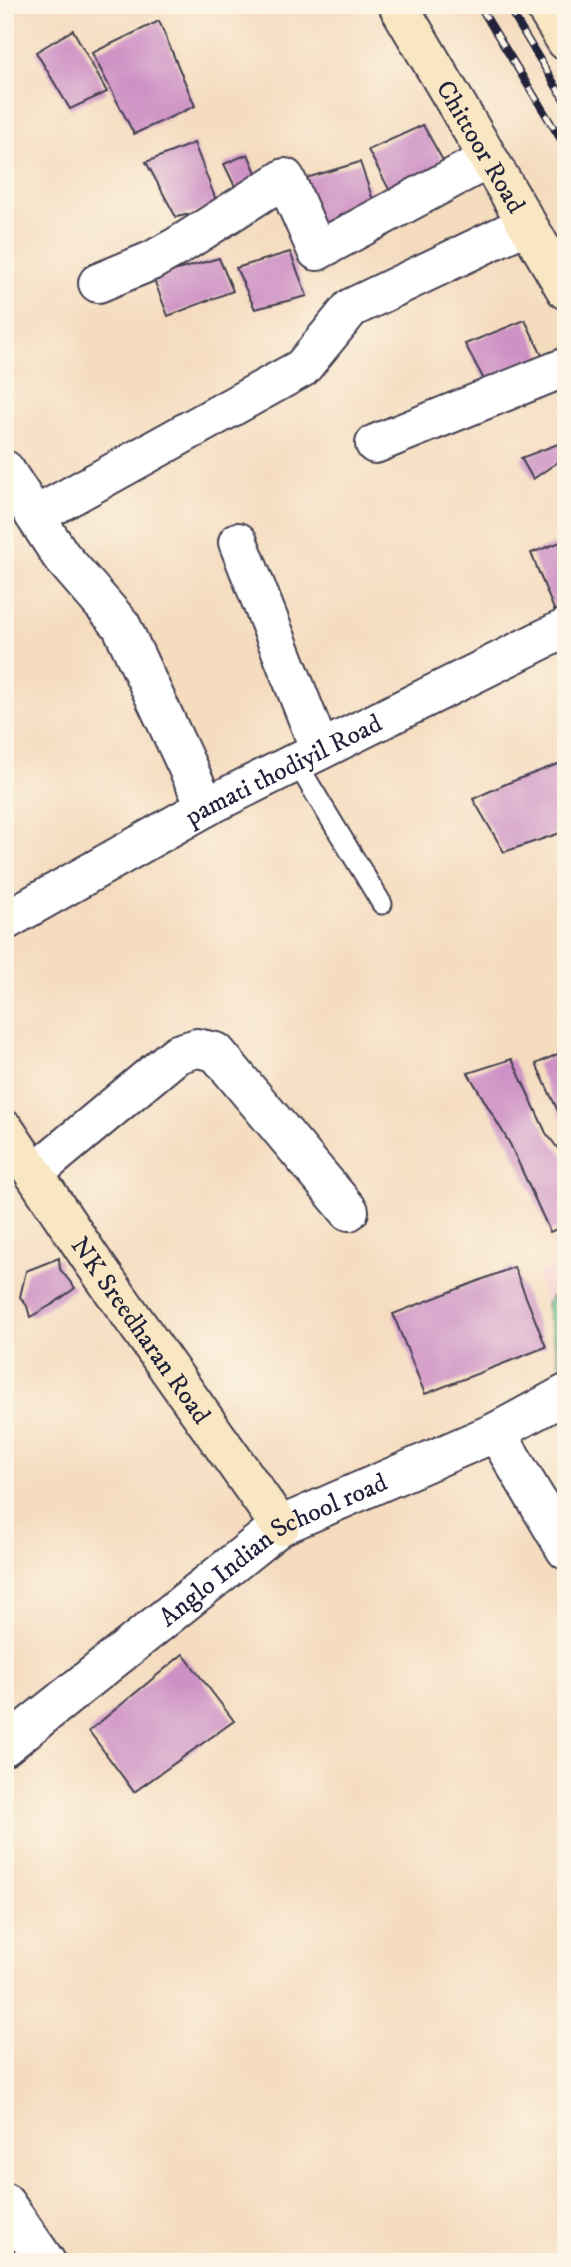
<svg xmlns="http://www.w3.org/2000/svg" width="571" height="2267" font-family="'IM FELL DW Pica',serif">
	<rect width="100%" height="100%" fill="#fcf5e5"/>
	<filter id="ink" filterUnits="userSpaceOnUse"><feTurbulence type="fractalNoise" baseFrequency=".0143" numOctaves="2"/><feDisplacementMap in="SourceGraphic" scale="14" xChannelSelector="R" yChannelSelector="G"/><feConvolveMatrix kernelMatrix="1 2 1 2 8 2 1 2 1" color-interpolation-filters="sRGB"/></filter>
	<filter id="wash" filterUnits="userSpaceOnUse"><feTurbulence type="fractalNoise" baseFrequency=".00686" numOctaves="4" result="noise"/><feDisplacementMap in="SourceGraphic" scale="28" xChannelSelector="R" yChannelSelector="G"/><feGaussianBlur stdDeviation="1.57" result="paint"/><feColorMatrix in="noise" values="0 0 0 0 0 0 0 0 0 0 0 0 0 0 0 0 0 1.4 0 .05"/><feComposite in="paint" operator="in"/></filter>
	<g filter="url(#wash)">
		<rect width="100%" height="100%" fill="#f5dcbf"/>
		<!-- built -->
		<polygon fill="#f7cfd5" points="566,1259 566,1378 564,1379 546,1304 537,1275"/>
		<!-- green -->
		<polygon fill="#72cc92" stroke="#4a7766" stroke-width="2" points="566,1280 566,1362 560,1365 546,1304"/>
		<g id="blocks">
			<!-- building -->
			<g fill="#cd91c5">
				<polygon points="159,21 195,106 134,134 92,53"/>
				<polygon points="73,30 107,92 70,109 36,52"/>
				<polygon points="423,125 445,164 391,193 368,150"/>
				<polygon points="194,143 219,208 176,217 146,162"/>
				<polygon points="248,154 262,187 239,195 224,164"/>
				<polygon points="360,162 374,203 321,228 303,179"/>
				<polygon points="290,252 307,296 255,309 236,268"/>
				<polygon points="219,258 233,291 168,316 153,277"/>
				<polygon points="525,320 548,368 490,391 465,344"/>
				<polygon points="566,441 566,482 558,462 533,479 521,458"/>
				<polygon points="566,540 566,605 555,612 531,553"/>
				<polygon points="566,761 566,831 504,852 473,799 508,783"/>
				<polygon points="566,1050 566,1120 563,1122 536,1064"/>
				<polygon points="512,1059 546,1133 566,1159 566,1225 550,1232 510,1144 468,1073"/>
				<polygon points="59,1258 60,1269 75,1288 53,1304 30,1317 27,1306 20,1297 26,1271"/>
				<polygon points="514,1267 546,1347 425,1394 393,1314"/>
				<polygon points="183,1654 234,1721 134,1792 89,1731"/>
			</g>
		</g>
	</g>
	<g filter="url(#ink)">
		<use href="#blocks" fill-opacity="0" stroke="#423e4f" stroke-width="2"/>
		<g fill="none" stroke-linecap="round" stroke-linejoin="round">
			<defs>
				<polyline id="lane" points="296,762 382,904"/>
				<g id="street">
					<polyline points="98,283 151,261 178,246 285,178 317,251 488,159"/>
					<polyline points="375,444 566,367"/>
					<polyline points="5,470 61,556 121,625 206,807"/>
					<polyline points="35,516 302,368 351,308 527,224"/>
					<polyline points="238,542 320,750"/>
					<path id="s1" d="M5,921L206,807L566,628"/>
					<polyline points="34,1173 177,1054 197,1048 216,1052 349,1211"/>
					<polyline points="496,1432 566,1550"/>
					<path id="s2" d="M5,1746L280,1526L496,1432L566,1394"/>
					<polyline points="5,2203 46,2262"/>
				</g>
				<g id="secondary">
					<path id="s3" d="M398,5L566,290"/>
					<polyline points="544,5 566,41"/>
					<path id="s4" d="M5,1130L91,1259L280,1526"/>
				</g>
			</defs>
			<!-- lane casing -->
			<use href="#lane" stroke="#423e4f" stroke-width="23"/>
			<!-- street casing -->
			<use href="#street" stroke="#423e4f" stroke-width="42"/>
			<!-- secondary casing -->
			<use href="#secondary" stroke="#423e4f" stroke-width="42"/>
			<!-- lane -->
			<use href="#lane" stroke="#fff" stroke-width="19"/>
			<!-- street -->
			<use href="#street" stroke="#fff" stroke-width="38"/>
			<!-- secondary -->
			<use href="#secondary" stroke="#f9e7c3" stroke-width="38"/>
			<defs>
				<g id="rail">
					<polyline points="479,5 566,148"/>
					<polyline points="507,5 566,103"/>
				</g>
			</defs>
			<!-- rail casing -->
			<use href="#rail" stroke="#22223b" stroke-width="8"/>
			<!-- rail -->
			<use href="#rail" stroke="#fcf5e5" stroke-width="5" stroke-dasharray="16" stroke-linecap="butt"/>
		</g>
	</g>
	<g text-anchor="middle" stroke-width="7" stroke-linejoin="round" paint-order="stroke">
		<!-- street labels -->
		<g font-size="26" fill="#22223b" stroke="#fcf5e5">
			<text dy="9" stroke="none"><textPath href="#s3" startOffset="164">Chittoor Road</textPath></text>
			<text dy="9" stroke="none"><textPath href="#s1" startOffset="317">pamati thodiyil Road</textPath></text>
			<text dy="9" stroke="none"><textPath href="#s4" startOffset="242">NK Sreedharan Road</textPath></text>
			<text dy="9" stroke="none"><textPath href="#s2" startOffset="334">Anglo Indian School road</textPath></text>
		</g>
	</g>
	<!-- margin -->
	<rect width="571" height="2267" fill="none" stroke="#fcf5e5" stroke-width="28"/>
</svg>
